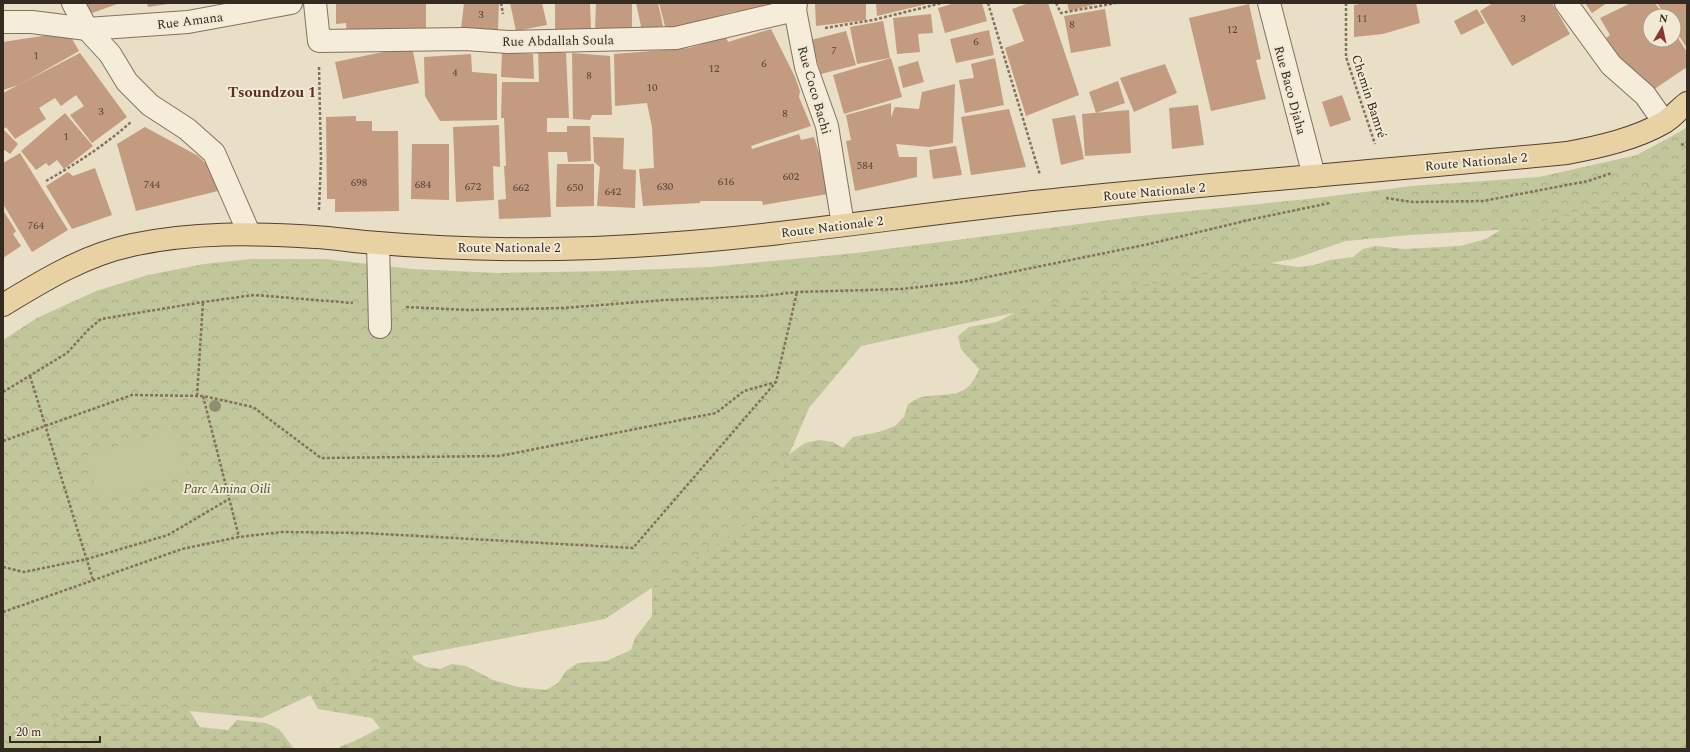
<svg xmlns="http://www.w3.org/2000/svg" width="1690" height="752" font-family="Spectral,serif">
	<defs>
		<pattern id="wetland-marsh" width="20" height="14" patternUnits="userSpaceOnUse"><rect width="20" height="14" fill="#c2c69b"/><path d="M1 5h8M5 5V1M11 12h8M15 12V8" fill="none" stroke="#a7aa85"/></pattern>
		<pattern id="park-crowns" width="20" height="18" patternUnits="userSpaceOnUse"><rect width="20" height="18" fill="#c2c69b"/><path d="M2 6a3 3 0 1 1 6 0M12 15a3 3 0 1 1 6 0" fill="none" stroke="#a7aa85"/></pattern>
	</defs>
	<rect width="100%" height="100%" fill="#e9dec6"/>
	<!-- wetland -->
	<g fill="url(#wetland-marsh)">
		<path d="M1687,164V749H338L341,746L355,741L380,728L372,718L318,709L311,696V682L408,647L414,660L426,667L440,669L452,664L466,666L493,680L518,687L546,690L558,683L566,671L578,663L606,661L631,650L635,638L652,616V588L662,562L781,460L805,443L819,440L833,442L843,448L853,437L879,432L895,426L904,417L908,404C912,402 917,398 922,397C949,392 967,401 979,369L961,349L958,336L969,327L997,322L1036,301L1255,261L1298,267L1314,265L1330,260L1353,257L1363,249L1376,246L1404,249L1460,246L1486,239L1510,224Z"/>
		<polygon points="64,692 184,703 200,727 228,730 237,720 266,723 279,729 294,749 29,749"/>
	</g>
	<!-- park -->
	<polygon fill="url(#park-crowns)" points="1687,128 1687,166 1641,190 1592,207 1516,229 1410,235 1346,241 1293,259 1148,284 861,346 809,408 764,513 605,619 380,662 262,718 74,700 34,749 3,749 3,340 37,318 96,291 148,275 204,264 251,259 325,259 412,269 498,273 610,271 710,267 856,253 1141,216 1308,199 1412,186 1539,177 1637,155"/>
	<!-- pitch -->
	<polygon fill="#c2c69b" points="173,429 187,474 100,501 86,456"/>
	<!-- building -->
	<g fill="#c39b80">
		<polygon points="84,3 120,3 92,13"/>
		<polygon points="147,3 168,3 168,4 148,7"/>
		<polygon points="336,3 426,3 426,32 347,38 346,23 336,24"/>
		<polygon points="464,3 499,3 498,30 461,29"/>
		<polygon points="510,3 542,3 547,25 516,31"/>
		<polygon points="555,3 590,3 591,30 555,30"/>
		<polygon points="596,3 632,3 632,31 595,31"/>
		<polygon points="636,3 658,3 663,26 642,31"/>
		<polygon points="659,3 780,3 781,5 733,12 666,30"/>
		<polygon points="815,3 866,3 866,20 816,26"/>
		<polygon points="876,3 927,3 927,4 877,16"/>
		<polygon points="955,3 982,3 987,21 945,33 938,8"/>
		<polygon points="1029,3 1048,3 1079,95 1026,116 1005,48 1024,41 1012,9"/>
		<polygon points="1067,3 1096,3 1096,4 1069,11"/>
		<polygon points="1365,3 1416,3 1420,23 1383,34 1354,37 1354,5"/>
		<polygon points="1493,3 1552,3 1570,34 1512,66 1480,11"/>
		<polygon points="1585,3 1607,3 1592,13"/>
		<polygon points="1631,3 1655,3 1664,16 1650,16 1650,40 1674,40 1674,32 1687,52 1687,67 1653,90 1623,62 1606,38 1610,35 1600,18"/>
		<polygon points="1657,3 1687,3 1687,48 1674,28 1674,16 1666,16"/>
		<polygon points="1249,4 1261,59 1256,60 1266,99 1211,111 1189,18"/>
		<polygon points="1105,9 1111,46 1071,53 1064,16"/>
		<polygon points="1477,9 1485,23 1461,35 1454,21"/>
		<polygon points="931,14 933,33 918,34 920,52 897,54 893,18"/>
		<polygon points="883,21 890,58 857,64 850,27"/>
		<polygon points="771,29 795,77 800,91 799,97 811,126 751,146 752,149 799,134 801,140 814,137 824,168 828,194 763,205 762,201 700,201 700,203 643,206 639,169 654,168 652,127 647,103 615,106 614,54 689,48 726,37 728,42"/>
		<polygon points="989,30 994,55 956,63 950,39"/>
		<polygon points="846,31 856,65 821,74 811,40"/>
		<polygon points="68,32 79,51 19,85 3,90 3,42"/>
		<polygon points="412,46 419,83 343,99 335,62"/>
		<polygon points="538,49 566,53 569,118 547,118 547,132 567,132 567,126 590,126 591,161 568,162 567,152 548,152 551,217 499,219 498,200 506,199 504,166 506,166 504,118 501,118 502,82 539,82"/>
		<polygon points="502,52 533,54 534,79 501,77"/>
		<polygon points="80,53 127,117 92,143 70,115 84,106 76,95 61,106 55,98 39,108 46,119 15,139 6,127 4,129 3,93"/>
		<polygon points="572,53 610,56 612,115 592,115 590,120 573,119"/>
		<polygon points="471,54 472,72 497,74 497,120 440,121 425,96 424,57"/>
		<polygon points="891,58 902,97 844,114 833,75"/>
		<polygon points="995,58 1004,105 965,113 959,80 974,78 971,64"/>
		<polygon points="918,61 924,82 903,88 898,67"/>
		<polygon points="1165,64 1177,93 1134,112 1120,78"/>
		<polygon points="1118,81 1125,103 1096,113 1089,92"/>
		<polygon points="955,84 953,143 929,147 896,144 899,157 917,157 917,177 855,191 846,141 851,140 846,115 891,103 891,117 895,107 919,109 922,92"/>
		<polygon points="1342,95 1351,120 1330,127 1322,102"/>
		<polygon points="1198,105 1204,145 1172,149 1169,108"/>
		<polygon points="1009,109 1026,167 971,175 961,117"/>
		<polygon points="1129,110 1131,153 1085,156 1082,114"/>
		<polygon points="65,113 93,146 64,169 57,160 49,166 46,163 36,170 21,151"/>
		<polygon points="1075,115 1084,159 1061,165 1052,119"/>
		<polygon points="356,116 356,121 372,121 372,131 398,131 399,211 335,212 335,199 327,199 326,117"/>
		<polygon points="499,125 500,167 493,166 494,200 456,202 453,127"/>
		<polygon points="145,127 198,156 214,171 218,191 136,211 117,144"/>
		<polygon points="3,129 18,144 10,154 3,149"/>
		<polygon points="593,137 624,138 623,169 636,170 635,208 597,206 600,167 594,162"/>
		<polygon points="412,144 449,144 449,200 411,199"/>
		<polygon points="956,146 962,175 933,179 929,150"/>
		<polygon points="20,153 68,230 32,252 3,204 3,163"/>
		<polygon points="557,164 594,164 594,206 556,207"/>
		<polygon points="95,168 112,215 72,229 46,186 68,172 73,176"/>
		<polygon points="3,210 16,231 13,234 21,246 3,258"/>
	</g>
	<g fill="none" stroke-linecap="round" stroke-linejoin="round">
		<defs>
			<g id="minor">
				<polyline points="73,3 87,29 110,54 127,82 150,105 187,129 214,153 249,233"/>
				<polyline points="315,3 319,41 465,39 508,42 676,38 795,10"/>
				<polyline points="796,3 795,10 806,67 827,126 843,225"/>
				<polyline points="1269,3 1314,176"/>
				<polyline points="1566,3 1611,65 1645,95 1664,122"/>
				<polyline points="3,22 32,22 87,29 188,22 291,3"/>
				<polyline points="378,243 380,327"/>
			</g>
			<path id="major" d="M3,305C44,280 85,255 132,245C192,232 254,233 315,237C336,238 357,242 378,243C472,251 570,251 664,244C791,235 917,214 1044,201C1218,183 1392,170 1567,153C1599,147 1635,139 1663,123C1672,118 1679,109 1687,103"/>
		</defs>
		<!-- minor casing -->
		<use href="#minor" stroke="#83715e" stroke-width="24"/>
		<!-- major casing -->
		<use href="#major" stroke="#514032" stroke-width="24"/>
		<!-- path -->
		<g stroke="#83715e" stroke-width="2.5" stroke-dasharray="3 2" stroke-linecap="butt">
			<polyline points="501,3 503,14"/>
			<polyline points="988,3 1040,175"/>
			<polyline points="1056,3 1061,13 1116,3"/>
			<polyline points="1346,3 1346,57 1375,144"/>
			<polyline points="825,28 873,20 942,3"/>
			<polyline points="1681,145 1687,143"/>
			<path d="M46,181C76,164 105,145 131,122"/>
			<polyline points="1386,198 1413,202 1483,201 1588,181 1612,173"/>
			<polyline points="319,210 321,160 319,67"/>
			<polyline points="406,307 469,310 563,308 665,300 763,296 797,292 902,289 963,282 1149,244 1253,219 1330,203"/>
			<polyline points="30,376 93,580"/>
			<polyline points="3,392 67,353 88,330 101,319 203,302 254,295 353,303"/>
			<polyline points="197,396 203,302"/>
			<polyline points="203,396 239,537"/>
			<polyline points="3,441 132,395 203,396 253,407 321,458 500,456 716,413 744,391 776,382"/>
			<polyline points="3,567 24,572 87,559 168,535 229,499"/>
			<polyline points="3,612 182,549 239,537 282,532 364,533 633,548 776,382 797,292"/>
		</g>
		<!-- minor -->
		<use href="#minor" stroke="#f5ecd9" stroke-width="22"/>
		<!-- major -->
		<use href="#major" stroke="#e8d1a2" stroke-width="22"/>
	</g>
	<!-- trees -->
	<circle fill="#8f8f70" cx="215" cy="406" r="6"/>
	<g text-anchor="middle" stroke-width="4" stroke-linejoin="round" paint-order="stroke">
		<!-- number labels -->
		<g font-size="11" fill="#584638">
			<text x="481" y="18">3</text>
			<text x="1362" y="22">11</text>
			<text x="1523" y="22">3</text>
			<text x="1072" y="28">8</text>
			<text x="1232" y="33">12</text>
			<text x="976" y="45">6</text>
			<text x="834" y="54">7</text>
			<text x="36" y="59">1</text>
			<text x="764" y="67">6</text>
			<text x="714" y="72">12</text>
			<text x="455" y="76">4</text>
			<text x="589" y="79">8</text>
			<text x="652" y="91">10</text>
			<text x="101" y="115">3</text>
			<text x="785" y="117">8</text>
			<text x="66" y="140">1</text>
			<text x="865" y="169">584</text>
			<text x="791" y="180">602</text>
			<text x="726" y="185">616</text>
			<text x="359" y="186">698</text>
			<text x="152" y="188">744</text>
			<text x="423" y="188">684</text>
			<text x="473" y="190">672</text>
			<text x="665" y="190">630</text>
			<text x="521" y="191">662</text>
			<text x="575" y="191">650</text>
			<text x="613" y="195">642</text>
			<text x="36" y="229">764</text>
		</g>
		<!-- street labels -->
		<g font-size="13" fill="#352a20" stroke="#f2e9d5">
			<text transform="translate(190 20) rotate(-7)" y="5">Rue Amana</text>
			<text transform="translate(558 40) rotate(-1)" y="5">Rue Abdallah Soula</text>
			<text transform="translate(815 90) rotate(74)" y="5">Rue Coco Bachi</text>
			<text transform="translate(1291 90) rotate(75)" y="5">Rue Baco Djaha</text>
			<text transform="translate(1370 96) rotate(72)" y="5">Chemin Bamré</text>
			<text transform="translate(1476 161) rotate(-5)" y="5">Route Nationale 2</text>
			<text transform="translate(1154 191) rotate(-5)" y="5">Route Nationale 2</text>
			<text transform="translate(832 226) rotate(-7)" y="5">Route Nationale 2</text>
			<text x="509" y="252">Route Nationale 2</text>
		</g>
		<!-- park labels -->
		<g font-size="13" font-style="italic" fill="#464f29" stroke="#f2e9d5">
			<text x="227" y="493">Parc Amina Oili</text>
		</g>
		<!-- quarter labels -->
		<g font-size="15" font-weight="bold" fill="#5d2f24" stroke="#f2e9d5">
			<text x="272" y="97">Tsoundzou 1</text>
		</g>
	</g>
	<!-- border -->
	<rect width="1690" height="752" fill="none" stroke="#352a20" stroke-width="8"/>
	<!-- north arrow -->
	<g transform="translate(1662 28) rotate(9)"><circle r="19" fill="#f2e9d5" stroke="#a69d8d"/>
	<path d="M0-3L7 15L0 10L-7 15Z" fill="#8b3436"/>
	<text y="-6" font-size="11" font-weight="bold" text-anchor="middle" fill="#352a20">N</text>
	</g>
	<!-- scale -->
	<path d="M10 736v6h90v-6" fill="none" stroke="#352a20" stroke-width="2"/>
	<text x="16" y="736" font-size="12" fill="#352a20" stroke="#f2e9d5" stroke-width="3" paint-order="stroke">20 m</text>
</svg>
